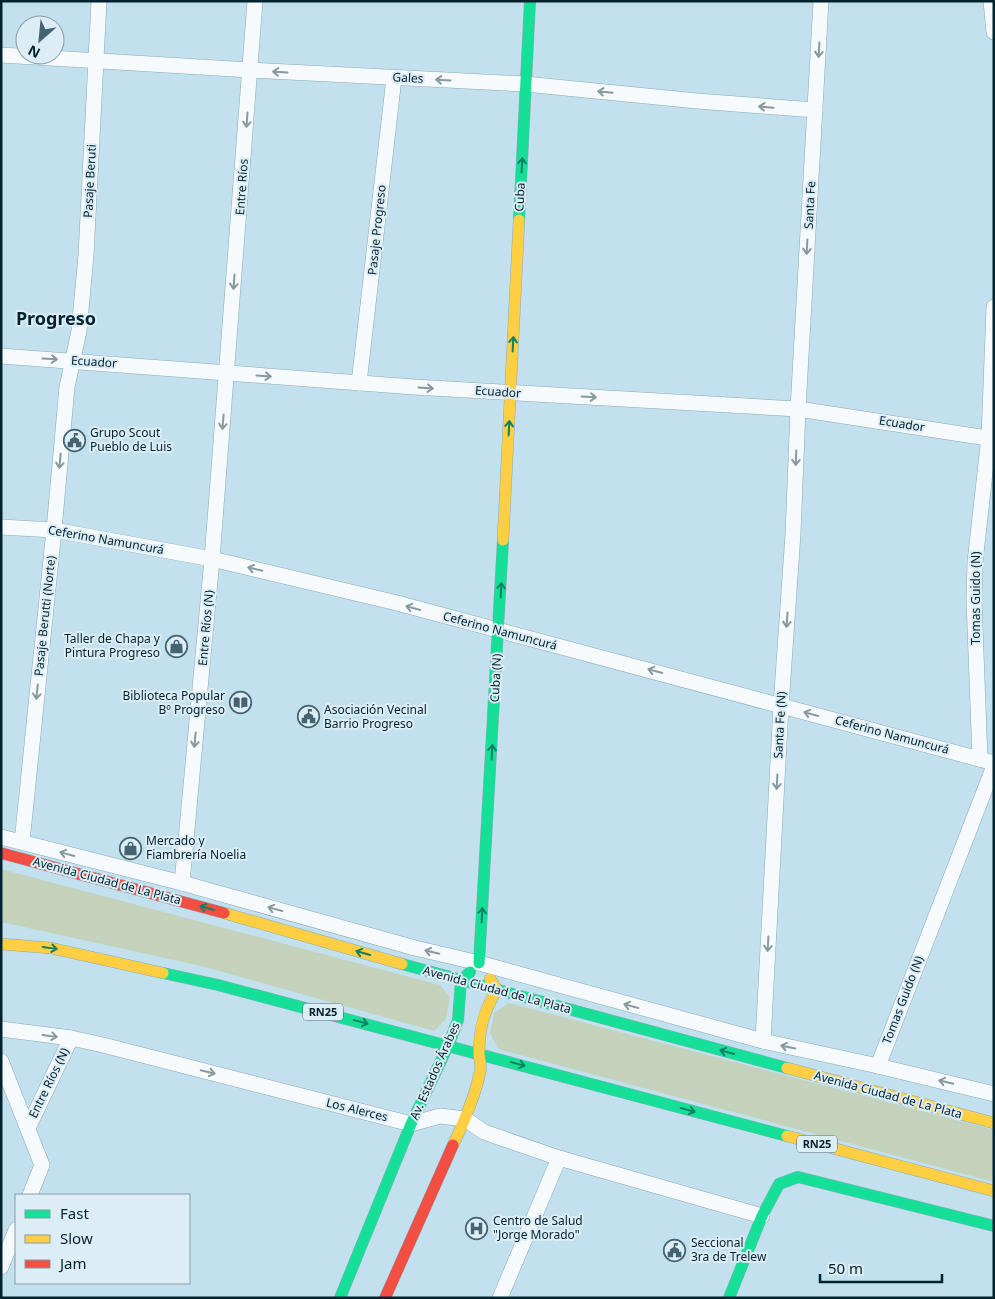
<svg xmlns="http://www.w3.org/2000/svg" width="995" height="1299" font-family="'Noto Sans',sans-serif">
	<rect width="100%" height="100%" fill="#c2e0ee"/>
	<!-- grass -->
	<g fill="#c4d2bc">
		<polygon points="1,869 440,985 450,997 446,1019 434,1031 201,966 1,922"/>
		<polygon points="509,1003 994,1130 994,1182 498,1049 490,1033 494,1013"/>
	</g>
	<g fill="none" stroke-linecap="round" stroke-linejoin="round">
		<defs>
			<g id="street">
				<polyline points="991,1 994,32"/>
				<polyline points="1,55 250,70 525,84 697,101 815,110"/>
				<polyline points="1,356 414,387 798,409 994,439"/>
				<polyline points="359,383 394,78"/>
				<polyline points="1,527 54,530 212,559 397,603 994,763"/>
				<polyline points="980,759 974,600 975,562 989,437 994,307"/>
				<polyline points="1,837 182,883 415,948 479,963 763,1041 878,1066 994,1094"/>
				<polyline points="22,842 54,530 67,387 79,331 86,255 99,1"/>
				<polyline points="182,883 212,559 255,1"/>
				<polyline points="1,1029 71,1038 103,1045 411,1124 440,1116 465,1119 484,1132 559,1158 762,1216"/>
				<polyline points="763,1041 781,706 793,534 798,409 821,1"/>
				<polyline points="1,1061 42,1165 30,1195"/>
				<polyline points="878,1066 994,766"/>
				<polyline points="28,1128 71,1038"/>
				<polyline points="1,1267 16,1230"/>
				<polyline points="500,1298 559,1158"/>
			</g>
			<g id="fast">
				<polyline points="519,220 530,1"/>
				<polyline points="479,963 503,540"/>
				<polyline points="402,964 787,1068"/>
				<polyline points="163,973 218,985 787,1136"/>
				<polyline points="340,1298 411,1124 448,1046 458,1020 461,981 470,972"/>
				<polyline points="729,1298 762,1216 779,1184 798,1177 994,1226"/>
			</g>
			<g id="slow">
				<polyline points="503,540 519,220"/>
				<polyline points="224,913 402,964"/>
				<polyline points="1,944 51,948 163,973"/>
				<polyline points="787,1068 994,1123"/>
				<polyline points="787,1136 994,1191"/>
				<path d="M453,1145C464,1122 475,1097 480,1072C482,1066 479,1059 479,1053C479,1029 484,1010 497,990L490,979"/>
			</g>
			<g id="jam">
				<polyline points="1,853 224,913"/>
				<polyline points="385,1298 453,1145"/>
			</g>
		</defs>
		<!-- street casing -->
		<use href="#street" stroke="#88aab8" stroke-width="16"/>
		<!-- fast casing -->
		<use href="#fast" stroke="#88aab8" stroke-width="12"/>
		<!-- slow casing -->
		<use href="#slow" stroke="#88aab8" stroke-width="12"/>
		<!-- jam casing -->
		<use href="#jam" stroke="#88aab8" stroke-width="12"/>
		<!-- street -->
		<use href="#street" stroke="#f6fafc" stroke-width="15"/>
		<!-- fast -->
		<use href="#fast" stroke="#16e098" stroke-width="11"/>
		<!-- slow -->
		<use href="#slow" stroke="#ffcf43" stroke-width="11"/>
		<!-- jam -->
		<use href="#jam" stroke="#f24e42" stroke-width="11"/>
	</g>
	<!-- one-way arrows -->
	<defs><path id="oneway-shaft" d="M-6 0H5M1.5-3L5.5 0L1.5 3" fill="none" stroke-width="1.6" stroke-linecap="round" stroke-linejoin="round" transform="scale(1.25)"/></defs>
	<g stroke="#88999f">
		<use href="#oneway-shaft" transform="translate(819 50) rotate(93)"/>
		<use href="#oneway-shaft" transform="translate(280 72) rotate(-177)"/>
		<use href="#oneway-shaft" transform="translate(443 80) rotate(-177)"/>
		<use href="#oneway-shaft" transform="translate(605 92) rotate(-174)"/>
		<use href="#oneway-shaft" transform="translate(766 107) rotate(-175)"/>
		<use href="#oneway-shaft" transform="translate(247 120) rotate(94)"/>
		<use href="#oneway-shaft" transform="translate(807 247) rotate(93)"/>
		<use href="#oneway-shaft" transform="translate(234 282) rotate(94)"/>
		<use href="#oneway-shaft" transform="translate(50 359) rotate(3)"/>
		<use href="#oneway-shaft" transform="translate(264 376) rotate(4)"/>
		<use href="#oneway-shaft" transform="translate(426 388) rotate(4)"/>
		<use href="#oneway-shaft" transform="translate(589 397) rotate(3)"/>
		<use href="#oneway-shaft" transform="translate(223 422) rotate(95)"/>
		<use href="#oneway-shaft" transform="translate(796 458) rotate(92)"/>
		<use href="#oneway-shaft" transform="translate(60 461) rotate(95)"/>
		<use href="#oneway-shaft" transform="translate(255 569) rotate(-167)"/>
		<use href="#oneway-shaft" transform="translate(413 608) rotate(-165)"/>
		<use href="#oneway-shaft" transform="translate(787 620) rotate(94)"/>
		<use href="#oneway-shaft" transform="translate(655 671) rotate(-165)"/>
		<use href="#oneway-shaft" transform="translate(37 692) rotate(96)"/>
		<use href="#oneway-shaft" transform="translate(811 714) rotate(-165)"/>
		<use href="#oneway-shaft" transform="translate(195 740) rotate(95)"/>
		<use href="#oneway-shaft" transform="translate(777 782) rotate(93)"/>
		<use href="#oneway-shaft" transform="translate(67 854) rotate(-165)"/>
		<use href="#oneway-shaft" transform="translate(275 909) rotate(-165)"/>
		<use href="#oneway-shaft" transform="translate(768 944) rotate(93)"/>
		<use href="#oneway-shaft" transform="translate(432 952) rotate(-166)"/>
		<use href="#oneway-shaft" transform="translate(631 1006) rotate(-165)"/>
		<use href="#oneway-shaft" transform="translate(50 1036) rotate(8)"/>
		<use href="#oneway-shaft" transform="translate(788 1047) rotate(-168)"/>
		<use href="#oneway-shaft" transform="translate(208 1072) rotate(14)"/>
		<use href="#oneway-shaft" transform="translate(946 1082) rotate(-166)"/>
	</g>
	<g stroke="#0c8163">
		<use href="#oneway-shaft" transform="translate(522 165) rotate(-87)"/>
		<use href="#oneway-shaft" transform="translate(513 344) rotate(-87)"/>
		<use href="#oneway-shaft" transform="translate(509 428) rotate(-87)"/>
		<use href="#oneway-shaft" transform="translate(501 590) rotate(-87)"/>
		<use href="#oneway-shaft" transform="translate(492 752) rotate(-87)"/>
		<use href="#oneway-shaft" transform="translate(207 908) rotate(-164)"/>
		<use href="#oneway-shaft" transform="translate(482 915) rotate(-87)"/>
		<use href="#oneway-shaft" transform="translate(50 948) rotate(8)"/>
		<use href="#oneway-shaft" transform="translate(363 953) rotate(-164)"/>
		<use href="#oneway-shaft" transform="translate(361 1022) rotate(15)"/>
		<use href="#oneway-shaft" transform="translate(727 1052) rotate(-165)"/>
		<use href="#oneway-shaft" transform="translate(518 1064) rotate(15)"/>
		<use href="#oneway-shaft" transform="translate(688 1110) rotate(15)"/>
	</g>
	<!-- icons -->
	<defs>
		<symbol id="civic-ring" viewBox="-11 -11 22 22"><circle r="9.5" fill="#dcedf6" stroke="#456471" stroke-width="1.5"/><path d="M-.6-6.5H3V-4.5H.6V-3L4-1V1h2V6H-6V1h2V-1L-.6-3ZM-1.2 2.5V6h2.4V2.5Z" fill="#456471"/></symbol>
		<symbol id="shop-ring" viewBox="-11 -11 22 22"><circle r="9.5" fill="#dcedf6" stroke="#456471" stroke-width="1.5"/><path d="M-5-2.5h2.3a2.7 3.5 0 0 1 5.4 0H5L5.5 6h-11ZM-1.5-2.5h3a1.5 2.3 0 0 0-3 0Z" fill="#456471"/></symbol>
		<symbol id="library-ring" viewBox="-11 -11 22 22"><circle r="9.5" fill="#dcedf6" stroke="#456471" stroke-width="1.5"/><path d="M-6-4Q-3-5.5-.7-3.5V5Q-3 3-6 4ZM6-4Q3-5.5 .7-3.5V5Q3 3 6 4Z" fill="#456471"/></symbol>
		<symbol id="hospital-ring" viewBox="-11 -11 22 22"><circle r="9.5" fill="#dcedf6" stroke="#456471" stroke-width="1.5"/><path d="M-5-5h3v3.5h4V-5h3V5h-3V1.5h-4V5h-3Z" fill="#456471"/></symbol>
	</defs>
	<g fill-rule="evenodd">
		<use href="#civic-ring" x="62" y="428" width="25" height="25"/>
		<use href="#shop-ring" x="164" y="634" width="25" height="25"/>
		<use href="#library-ring" x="228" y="690" width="25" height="25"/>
		<use href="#civic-ring" x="296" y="704" width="25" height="25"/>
		<use href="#shop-ring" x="118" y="836" width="25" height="25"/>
		<use href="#hospital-ring" x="464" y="1216" width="25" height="25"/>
		<use href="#civic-ring" x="662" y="1238" width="25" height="25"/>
	</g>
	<g text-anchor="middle" stroke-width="4" stroke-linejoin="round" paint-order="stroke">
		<!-- shield labels -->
		<g fill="#dcedf6" stroke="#435f6a" stroke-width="1">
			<rect x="303" y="1003.5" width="40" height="17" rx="4"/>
			<rect x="797" y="1135.5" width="40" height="17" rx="4"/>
		</g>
		<g font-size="11" font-weight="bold" fill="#02222e">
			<text x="323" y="1016">RN25</text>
			<text x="817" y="1148">RN25</text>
		</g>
		<!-- street labels -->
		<g font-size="12" fill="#02222e" stroke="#dcedf6">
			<text transform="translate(408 78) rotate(3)" y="4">Gales</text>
			<text transform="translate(90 181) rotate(-87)" y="4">Pasaje Beruti</text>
			<text transform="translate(242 187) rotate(-86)" y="4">Entre Ríos</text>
			<text transform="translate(520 197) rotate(-87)" y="4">Cuba</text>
			<text transform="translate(810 205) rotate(-87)" y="4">Santa Fe</text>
			<text transform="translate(377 230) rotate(-84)" y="4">Pasaje Progreso</text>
			<text transform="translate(94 362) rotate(4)" y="4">Ecuador</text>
			<text transform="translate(498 392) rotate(4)" y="4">Ecuador</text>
			<text transform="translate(902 424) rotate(9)" y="4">Ecuador</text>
			<text transform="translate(106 540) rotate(10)" y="4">Ceferino Namuncurá</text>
			<text transform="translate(976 598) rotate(-90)" y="4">Tomas Guido (N)</text>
			<text transform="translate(45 616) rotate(-84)" y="4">Pasaje Berutti (Norte)</text>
			<text transform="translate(206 628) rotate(-85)" y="4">Entre Ríos (N)</text>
			<text transform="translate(500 631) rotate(15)" y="4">Ceferino Namuncurá</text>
			<text transform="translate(496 678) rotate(-87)" y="4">Cuba (N)</text>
			<text transform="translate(780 725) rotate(-87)" y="4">Santa Fe (N)</text>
			<text transform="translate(892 735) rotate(15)" y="4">Ceferino Namuncurá</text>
			<text transform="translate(107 881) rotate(15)" y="4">Avenida Ciudad de La Plata</text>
			<text transform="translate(497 990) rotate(15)" y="4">Avenida Ciudad de La Plata</text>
			<text transform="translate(903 1000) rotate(-69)" y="4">Tomas Guido (N)</text>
			<text transform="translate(435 1071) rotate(-66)" y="4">Av. Estados Árabes</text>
			<text transform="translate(49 1083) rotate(-64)" y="4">Entre Ríos (N)</text>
			<text transform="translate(888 1095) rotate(15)" y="4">Avenida Ciudad de La Plata</text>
			<text transform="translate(357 1110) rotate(14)" y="4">Los Alerces</text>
		</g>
		<!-- poi labels -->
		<g font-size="12" fill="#02222e" stroke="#dcedf6" text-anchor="start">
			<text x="90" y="437">Grupo Scout<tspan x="90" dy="14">Pueblo de Luis</tspan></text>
			<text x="160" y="643" text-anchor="end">Taller de Chapa y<tspan x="160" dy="14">Pintura Progreso</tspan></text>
			<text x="225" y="700" text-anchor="end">Biblioteca Popular<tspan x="225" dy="14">Bº Progreso</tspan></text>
			<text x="324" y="714">Asociación Vecinal<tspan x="324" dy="14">Barrio Progreso</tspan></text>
			<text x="146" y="845">Mercado y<tspan x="146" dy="14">Fiambrería Noelia</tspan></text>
			<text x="493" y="1225">Centro de Salud<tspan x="493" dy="14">"Jorge Morado"</tspan></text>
			<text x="691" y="1247">Seccional<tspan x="691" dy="14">3ra de Trelew</tspan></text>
		</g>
		<!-- district labels -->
		<g font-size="18" font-weight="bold" fill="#02222e" stroke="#dcedf6">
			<text x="56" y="325">Progreso</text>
		</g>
	</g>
	<!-- border -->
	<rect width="995" height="1299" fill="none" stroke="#02222e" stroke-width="5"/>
	<!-- legend -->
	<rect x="15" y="1194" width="175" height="90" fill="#dcedf6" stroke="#859ca6"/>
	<rect x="25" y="1210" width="25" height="8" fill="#16e098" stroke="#859ca6"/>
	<text x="60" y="1219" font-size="15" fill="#02222e">Fast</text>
	<rect x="25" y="1235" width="25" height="8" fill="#ffcf43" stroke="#859ca6"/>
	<text x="60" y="1244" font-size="15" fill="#02222e">Slow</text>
	<rect x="25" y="1260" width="25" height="8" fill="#f24e42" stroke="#859ca6"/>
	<text x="60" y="1269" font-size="15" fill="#02222e">Jam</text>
	<!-- north arrow -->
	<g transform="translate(40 40) rotate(207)"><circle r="24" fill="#dcedf6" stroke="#859ca6"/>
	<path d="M0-4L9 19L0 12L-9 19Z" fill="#456471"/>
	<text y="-8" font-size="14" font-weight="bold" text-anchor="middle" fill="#02222e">N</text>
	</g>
	<!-- scale -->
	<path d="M820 1274v8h122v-8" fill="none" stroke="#02222e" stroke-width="2.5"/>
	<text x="828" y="1274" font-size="15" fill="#02222e" stroke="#dcedf6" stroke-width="4" paint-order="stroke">50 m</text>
</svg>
